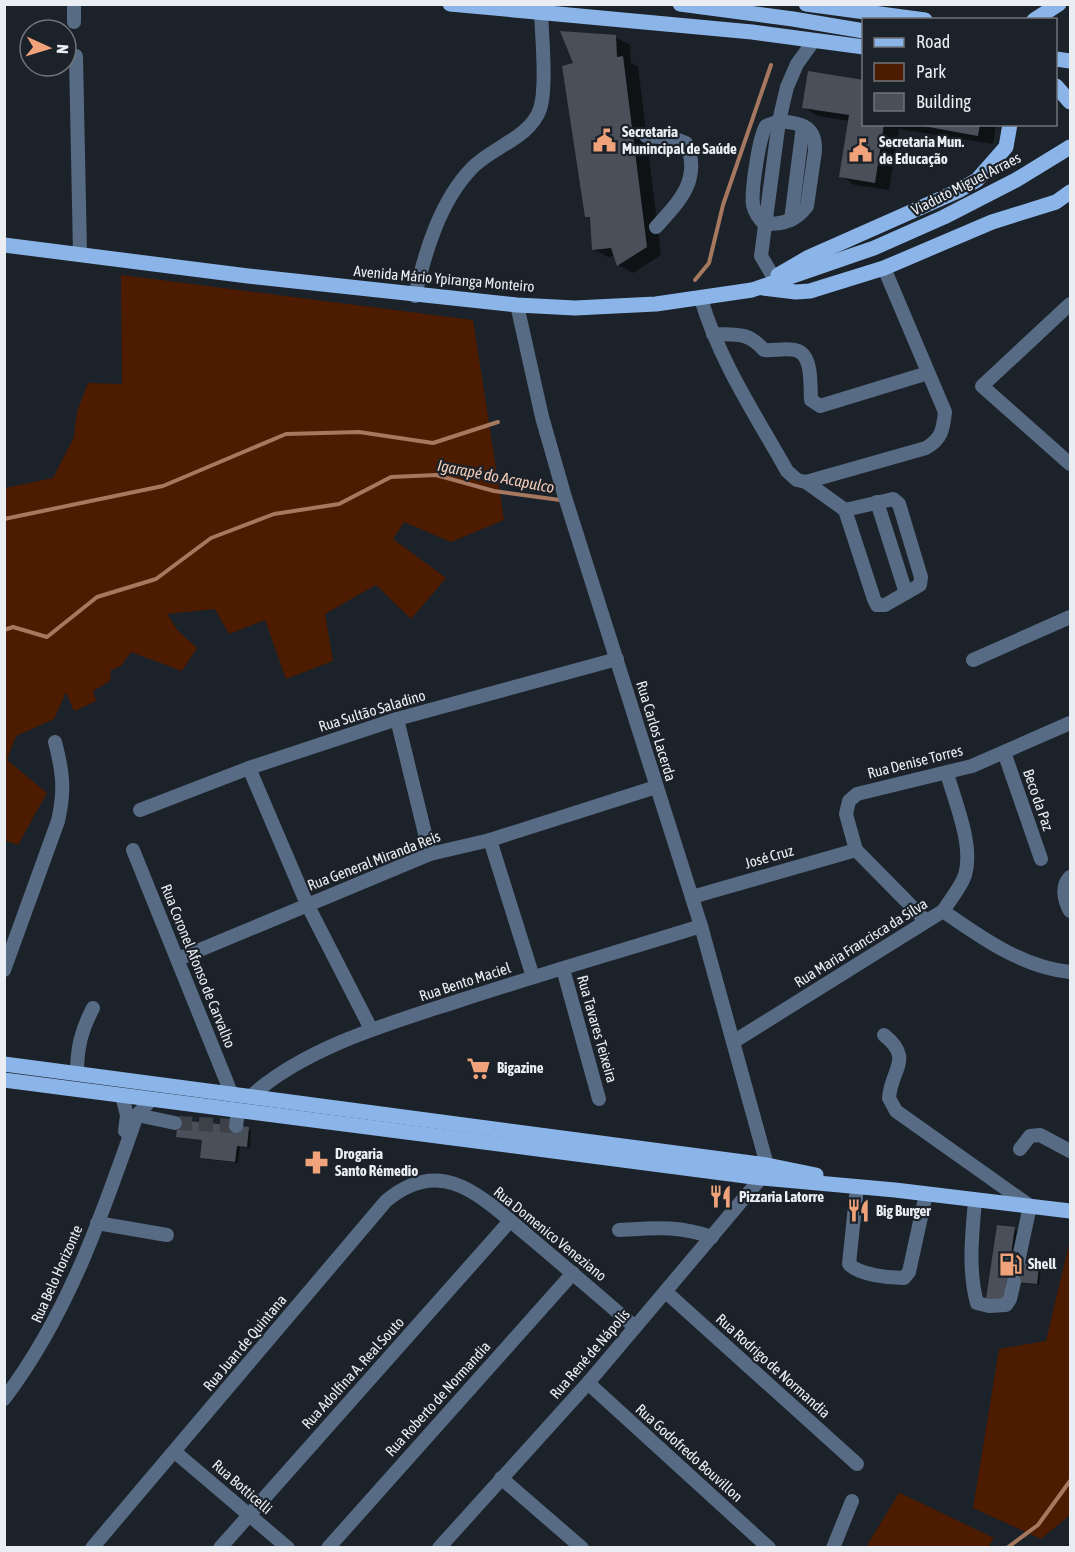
<svg xmlns="http://www.w3.org/2000/svg" width="1075" height="1552" font-family="'Asap Condensed',sans-serif">
	<rect width="100%" height="100%" fill="#1c2229"/>
	<!-- green -->
	<g fill="#4c1b00">
		<polygon points="121,275 473,320 504,520 451,542 404,522 393,539 446,578 411,619 376,585 325,614 333,661 286,679 265,620 229,634 215,609 167,614 178,631 197,648 182,671 131,652 121,666 111,670 110,681 93,691 96,701 74,711 66,692 54,719 16,736 7,760 47,793 18,845 4,840 5,488 53,478 74,437 77,412 88,383 122,384"/>
		<polygon points="1070,1240 1070,1515 1041,1539 973,1508 999,1349 1046,1341"/>
		<polygon points="899,1493 900,1493 994,1538 988,1547 866,1547"/>
	</g>
	<!-- shadow -->
	<g fill="#0007">
		<polygon points="615,37 630,45 631,63 638,66 661,255 633,273 618,265 615,256 608,257 593,249 592,219 586,216 575,64"/>
		<polygon points="864,81 864,124 996,124 993,144 899,129 889,190 855,185 840,176 849,121 818,116 803,107"/>
		<polygon points="248,1129 251,1130 250,1148 240,1147 238,1163 204,1159 202,1158 203,1140 178,1136"/>
		<polygon points="1014,1229 1017,1230 1013,1263 1041,1269 1039,1285 1010,1282 991,1300"/>
	</g>
	<g fill="none" stroke-linecap="round" stroke-linejoin="round">
		<!-- stream -->
		<g stroke="#a5785f" stroke-width="4">
			<polyline points="695,280 709,263 723,205 771,65"/>
			<polyline points="4,519 163,486 286,434 359,432 433,443 498,422"/>
			<polyline points="4,630 13,627 47,637 97,597 156,579 211,538 274,514 339,504 391,477 436,475 494,491 560,500"/>
			<polyline points="1007,1548 1038,1525 1070,1481"/>
		</g>
	</g>
	<!-- building -->
	<g fill="#4a5059">
		<polygon points="560,31 616,35 617,57 623,56 647,247 617,266 611,248 592,250 590,217 585,217 562,66 573,63"/>
		<polygon points="808,71 864,80 864,124 884,124 875,183 839,177 849,115 802,108"/>
		<polygon points="912,124 980,124 978,136"/>
		<polygon points="178,1120 249,1127 247,1147 237,1146 235,1162 200,1158 202,1140 176,1137"/>
		<polygon points="997,1225 1015,1227 1010,1261 1039,1266 1037,1284 1007,1281 1005,1301 986,1299"/>
	</g>
	<g fill="none" stroke-linecap="round" stroke-linejoin="round">
		<!-- minor-tunnel -->
		<polyline stroke="#3b4147" stroke-width="14" stroke-dasharray="14 7" stroke-linecap="butt" points="178,1123 236,1126"/>
		<!-- minor -->
		<g stroke="#576b84" stroke-width="14">
			<polyline points="74,4 74,22"/>
			<polyline points="76,56 80,254"/>
			<path d="M779,121C800,123 816,125 815,151L807,206C796,221 783,224 765,224C759,219 755,213 753,205C751,191 759,137 766,126Z"/>
			<path d="M646,136L673,138L686,143C702,179 679,202 656,227"/>
			<polyline points="791,220 803,126"/>
			<polyline points="774,278 761,256 779,121 787,87 797,64 810,46 812,40"/>
			<path d="M415,296C425,252 440,201 472,168C492,147 530,138 540,109C547,88 542,37 541,13"/>
			<path d="M701,299C720,362 755,414 787,471L797,480L806,482L926,448C942,439 943,429 945,412L884,268"/>
			<polyline points="1070,304 982,386 1070,464"/>
			<polyline points="517,305 542,417 564,494 701,926 767,1165"/>
			<path d="M713,334C737,335 747,331 764,350C775,351 788,347 798,351C813,357 810,387 811,400L820,406L928,373"/>
			<polyline points="806,482 845,510 874,599 877,605 885,605 920,585 921,577 899,504 893,499 845,510"/>
			<polyline points="877,502 906,593"/>
			<polyline points="973,660 1070,617"/>
			<polyline points="397,719 430,854"/>
			<polyline points="1004,752 1041,859"/>
			<polyline points="249,768 307,904 371,1029"/>
			<polyline points="140,810 249,768 397,719 617,659"/>
			<polyline points="490,840 533,977"/>
			<polyline points="133,850 232,1095"/>
			<path d="M1070,877C1061,886 1064,900 1070,911"/>
			<polyline points="692,897 856,850"/>
			<path d="M943,911C982,938 1022,967 1070,972"/>
			<polyline points="926,921 856,850 846,814 849,801 857,794 972,766 1070,723"/>
			<polyline points="178,959 430,854 490,840 656,787"/>
			<polyline points="563,969 599,1099"/>
			<path d="M4,970L58,821C65,791 63,772 55,742"/>
			<path d="M884,1035C914,1059 891,1069 889,1098L896,1111L1030,1206L1018,1262"/>
			<path d="M733,1042L943,911C950,900 961,887 965,875C974,845 955,803 947,773"/>
			<path d="M77,1074C77,1048 81,1031 93,1008"/>
			<polyline points="122,1096 127,1115 125,1131"/>
			<path d="M251,1096C307,1046 391,1023 461,1000C541,974 621,951 701,926"/>
			<polyline points="137,1115 175,1123"/>
			<polyline points="236,1126 238,1111"/>
			<polyline points="1020,1149 1030,1136 1040,1135 1070,1151"/>
			<path d="M857,1187L849,1264C859,1275 889,1278 904,1278L909,1272L926,1194"/>
			<path d="M975,1201C972,1234 968,1271 977,1303L989,1306L1006,1305L1010,1299L1014,1282"/>
			<polyline points="97,1223 167,1235"/>
			<path d="M619,1230C654,1228 678,1225 712,1237"/>
			<polyline points="666,1292 857,1464"/>
			<polyline points="588,1383 769,1548"/>
			<path d="M4,1399C68,1315 103,1213 137,1115L151,1100"/>
			<polyline points="175,1452 288,1548"/>
			<polyline points="501,1478 582,1548"/>
			<path d="M92,1548L386,1201C405,1185 429,1175 455,1184C479,1192 506,1217 526,1234C563,1265 599,1296 635,1327"/>
			<polyline points="220,1548 510,1221"/>
			<polyline points="328,1548 573,1273"/>
			<polyline points="439,1548 588,1383 761,1178"/>
			<polyline points="833,1548 852,1501"/>
		</g>
		<!-- major -->
		<g stroke="#8bb5e9" stroke-width="15">
			<polyline points="450,4 752,32 864,47"/>
			<polyline points="680,4 793,19 864,31"/>
			<polyline points="806,4 925,20"/>
			<polyline points="1034,20 1059,4"/>
			<polyline points="1056,59 1070,61"/>
			<polyline points="1056,86 1070,102"/>
			<polyline points="4,245 248,276 517,305 575,308 656,304 752,290 874,248 944,217 1016,180 1070,147"/>
			<polyline points="778,275 809,257 958,191 977,180 1006,147 1010,124"/>
			<polyline points="763,288 796,292 810,291 884,268 992,222 1056,202 1070,192"/>
			<polyline points="4,1064 767,1165 816,1175"/>
			<polyline points="4,1080 761,1178 895,1190 1070,1211"/>
		</g>
	</g>
	<!-- icons -->
	<defs>
		<symbol id="civic-bare" viewBox="-9 -9 18 18"><path d="M-.6-6.5H3V-4.5H.6V-3L4-1V1h2V6H-6V1h2V-1L-.6-3ZM-1.2 2.5V6h2.4V2.5Z" fill="#f0a27a" stroke="#1c2229" stroke-width="2.5" paint-order="stroke"/></symbol>
		<symbol id="supermarket-bare" viewBox="-9 -9 18 18"><path d="M-6-5.5h2.5l.6 2H6L4.5 2H-2.5L-4.4-4H-6ZM-1.5 3.2a1.3 1.3 0 1 0 .1 0ZM3 3.2a1.3 1.3 0 1 0 .1 0Z" fill="#f0a27a" stroke="#1c2229" stroke-width="2.5" paint-order="stroke"/></symbol>
		<symbol id="pharmacy-bare" viewBox="-9 -9 18 18"><path d="M-2-6h4v4h4v4h-4v4h-4v-4h-4v-4h4Z" fill="#f0a27a" stroke="#1c2229" stroke-width="2.5" paint-order="stroke"/></symbol>
		<symbol id="restaurant-bare" viewBox="-9 -9 18 18"><path d="M-5-6h1v4h1v-4h1v4h1v-4h1v5L-1.5 .5V6h-2V.5L-5-1ZM5-6V6H3V1.5H1.5Q1.5-4 5-6Z" fill="#f0a27a" stroke="#1c2229" stroke-width="2.5" paint-order="stroke"/></symbol>
		<symbol id="fuel-bare" viewBox="-9 -9 18 18"><path d="M-5.5-6h7V0h2V4h1.3V-2.5L3-4.5l.8-.8L6-3V5H2.5V1h-1V6h-7ZM-4.2-4.7v3.2H.2V-4.7Z" fill="#f0a27a" stroke="#1c2229" stroke-width="2.5" paint-order="stroke"/></symbol>
	</defs>
	<g fill-rule="evenodd">
		<use href="#civic-bare" x="588" y="124" width="33" height="33"/>
		<use href="#civic-bare" x="844" y="134" width="33" height="33"/>
		<use href="#supermarket-bare" x="462" y="1052" width="33" height="33"/>
		<use href="#pharmacy-bare" x="300" y="1146" width="33" height="33"/>
		<use href="#restaurant-bare" x="704" y="1180" width="33" height="33"/>
		<use href="#restaurant-bare" x="842" y="1194" width="33" height="33"/>
		<use href="#fuel-bare" x="994" y="1248" width="33" height="33"/>
	</g>
	<g text-anchor="middle" stroke-width="4.5" stroke-linejoin="round" paint-order="stroke">
		<!-- poi labels -->
		<g font-size="15" font-weight="bold" fill="#eaeef3" stroke="#1c2229" text-anchor="start">
			<text x="622" y="137">Secretaria<tspan x="622" dy="17">Munincipal de Saúde</tspan></text>
			<text x="879" y="147">Secretaria Mun.<tspan x="879" dy="17">de Educação</tspan></text>
			<text x="497" y="1073">Bigazine</text>
			<text x="335" y="1159">Drogaria<tspan x="335" dy="17">Santo Rémedio</tspan></text>
			<text x="739" y="1202">Pizzaria Latorre</text>
			<text x="876" y="1216">Big Burger</text>
			<text x="1028" y="1269">Shell</text>
		</g>
		<!-- street labels -->
		<g font-size="15" fill="#eaeef3" stroke="#1c2229">
			<text transform="translate(966 184) rotate(-27)" y="5">Viaduto Miguel Arraes</text>
			<text transform="translate(444 279) rotate(5)" y="5">Avenida Mário Ypiranga Monteiro</text>
			<text transform="translate(372 711) rotate(-17)" y="5">Rua Sultão Saladino</text>
			<text transform="translate(656 731) rotate(73)" y="5">Rua Carlos Lacerda</text>
			<text transform="translate(915 762) rotate(-14)" y="5">Rua Denise Torres</text>
			<text transform="translate(1038 800) rotate(71)" y="5">Beco da Paz</text>
			<text transform="translate(769 857) rotate(-16)" y="5">José Cruz</text>
			<text transform="translate(374 861) rotate(-21)" y="5">Rua General Miranda Reis</text>
			<text transform="translate(861 943) rotate(-32)" y="5">Rua Maria Francisca da Silva</text>
			<text transform="translate(198 966) rotate(68)" y="5">Rua Coronel Afonso de Carvalho</text>
			<text transform="translate(465 982) rotate(-18)" y="5">Rua Bento Maciel</text>
			<text transform="translate(597 1029) rotate(74)" y="5">Rua Tavares Teixeira</text>
			<text transform="translate(550 1234) rotate(39)" y="5">Rua Domenico Veneziano</text>
			<text transform="translate(57 1274) rotate(-66)" y="5">Rua Belo Horizonte</text>
			<text transform="translate(245 1343) rotate(-50)" y="5">Rua Juan de Quintana</text>
			<text transform="translate(590 1354) rotate(-49)" y="5">Rua René de Nápolis</text>
			<text transform="translate(773 1366) rotate(42)" y="5">Rua Rodrigo de Normandia</text>
			<text transform="translate(353 1373) rotate(-48)" y="5">Rua Adolfina A. Real Souto</text>
			<text transform="translate(438 1399) rotate(-48)" y="5">Rua Roberto de Normandia</text>
			<text transform="translate(689 1453) rotate(42)" y="5">Rua Godofredo Bouvillon</text>
			<text transform="translate(242 1487) rotate(41)" y="5">Rua Botticelli</text>
		</g>
		<!-- water labels -->
		<g font-size="16" font-style="italic" fill="#f5ccb8" stroke="#1c2229">
			<text transform="translate(496 476) rotate(11)" y="6">Igarapé do Acapulco</text>
		</g>
	</g>
	<!-- border -->
	<rect width="1075" height="1552" fill="none" stroke="#eaeef3" stroke-width="12"/>
	<!-- legend -->
	<rect x="862" y="18" width="195" height="108" fill="#1c2229" stroke="#6e747a" stroke-width="1.5"/>
	<rect x="874" y="38" width="30" height="9" fill="#8bb5e9" stroke="#6e747a" stroke-width="1.5"/>
	<text x="916" y="48" font-size="18" fill="#eaeef3">Road</text>
	<rect x="874" y="63" width="30" height="18" fill="#4c1b00" stroke="#6e747a" stroke-width="1.5"/>
	<text x="916" y="78" font-size="18" fill="#eaeef3">Park</text>
	<rect x="874" y="93" width="30" height="18" fill="#4a5059" stroke="#6e747a" stroke-width="1.5"/>
	<text x="916" y="108" font-size="18" fill="#eaeef3">Building</text>
	<!-- north arrow -->
	<g transform="translate(48 48) rotate(94)"><circle r="28" fill="#1c2229" stroke="#6e747a" stroke-width="1.5"/>
	<path d="M0-4.5L10 22L0 15L-10 22Z" fill="#f0a27a"/>
	<text y="-9" font-size="16" font-weight="bold" text-anchor="middle" fill="#eaeef3">N</text>
	</g>
</svg>
